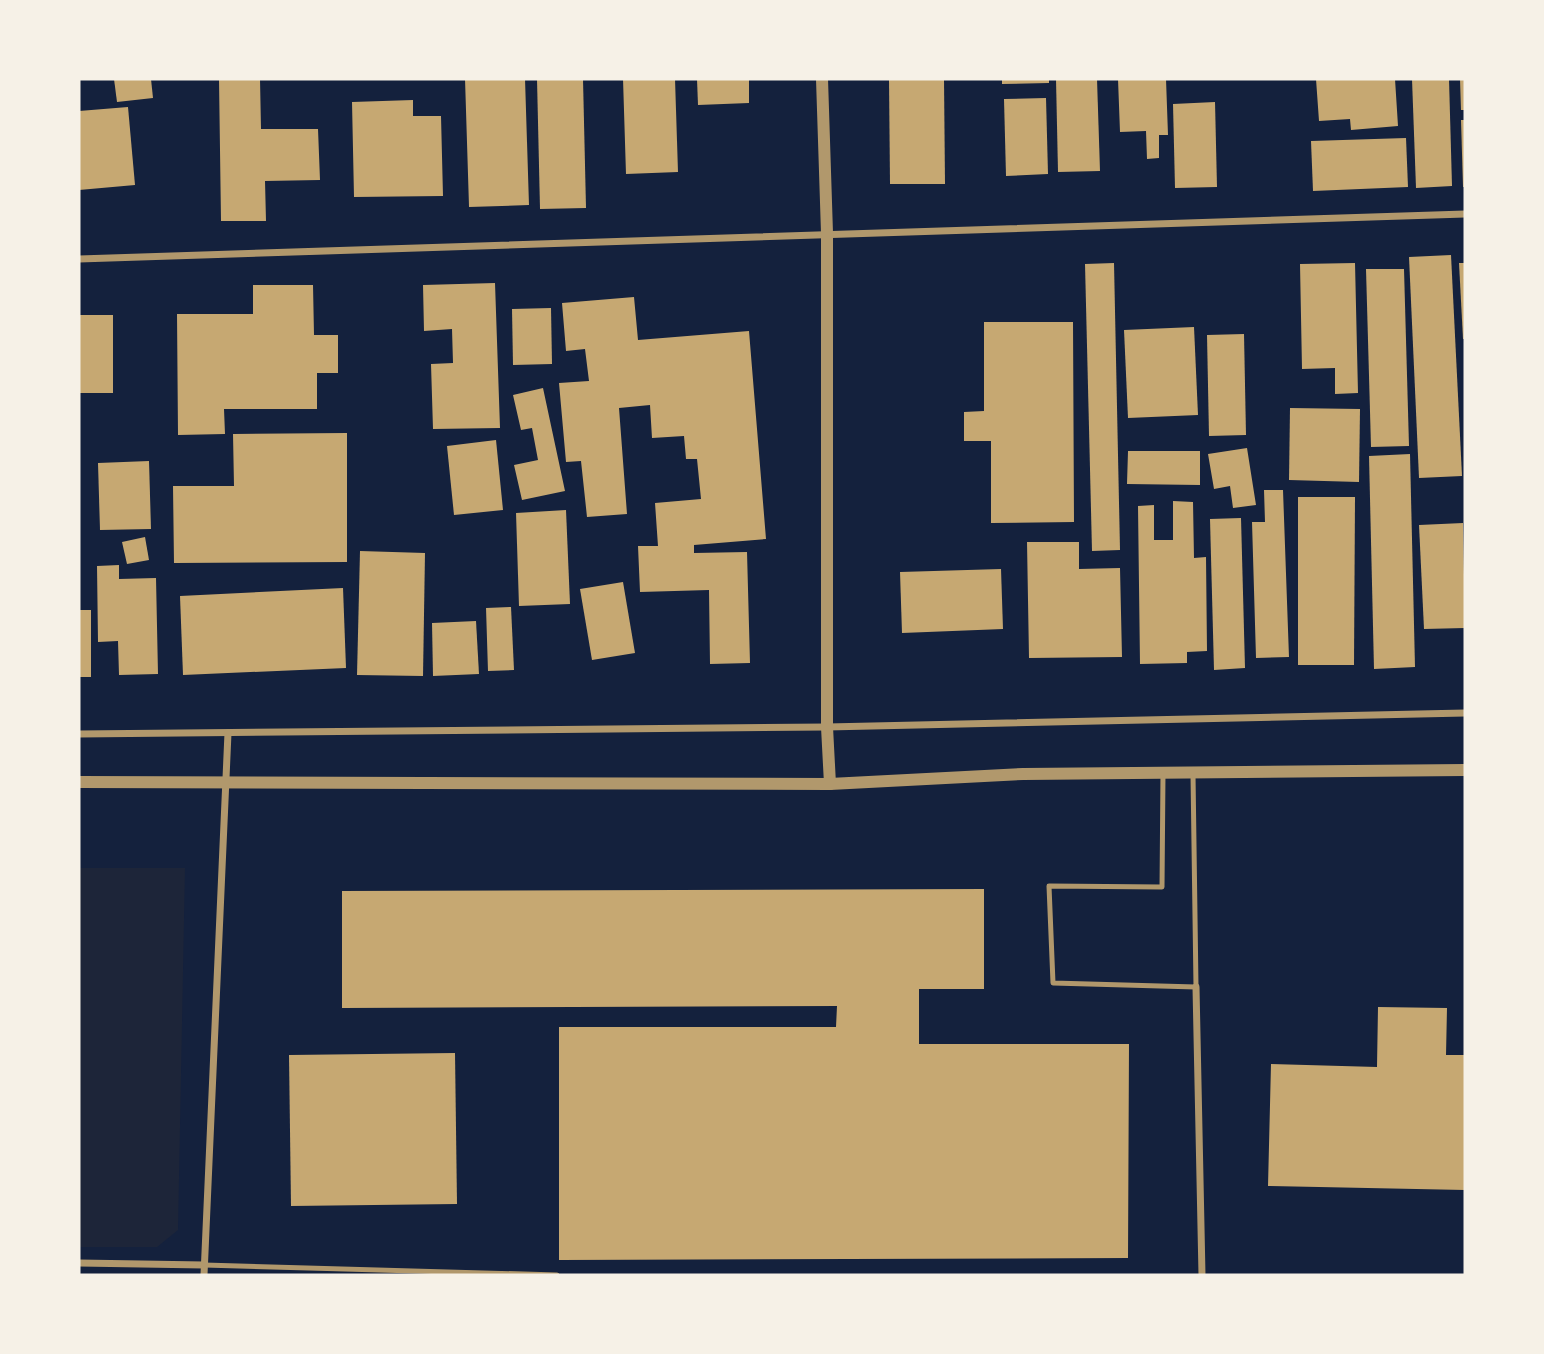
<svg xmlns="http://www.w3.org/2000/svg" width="1544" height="1354" font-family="'IBM Plex Serif',serif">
	<rect width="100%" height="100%" fill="#14213d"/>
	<!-- green -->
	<polygon fill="#1d2539" points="79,868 185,868 178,1230 157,1247 79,1247"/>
	<!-- building -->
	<g fill="#c6a872">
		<polygon points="114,79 151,79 153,98 117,102"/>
		<polygon points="219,79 260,79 261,129 318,129 320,180 265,181 266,221 221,221"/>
		<polygon points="465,79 525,79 529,205 469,207"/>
		<polygon points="537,79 583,79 586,208 540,209"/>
		<polygon points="623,79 675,79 678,172 626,174"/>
		<polygon points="697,79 749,79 749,103 698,105"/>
		<polygon points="889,79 944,79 945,184 890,184"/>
		<polygon points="1002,79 1049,79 1049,83 1002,84"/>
		<polygon points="1056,79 1097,79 1100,171 1058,172"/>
		<polygon points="1118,79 1166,79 1168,135 1159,135 1159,158 1147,159 1146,131 1120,132"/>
		<polygon points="1316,79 1395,79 1398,126 1351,130 1350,119 1319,121"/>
		<polygon points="1412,79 1449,79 1452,186 1416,188"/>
		<polygon points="1460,79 1465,79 1465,110 1461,110"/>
		<polygon points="1046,98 1048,174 1006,176 1004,99"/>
		<polygon points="413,100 413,116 441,116 443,196 354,197 352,102"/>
		<polygon points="1215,102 1217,187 1175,188 1173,104"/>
		<polygon points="128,107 135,185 79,190 79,111"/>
		<polygon points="1461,120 1465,120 1465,187 1463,187"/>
		<polygon points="1406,138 1408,187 1313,191 1311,141"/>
		<polygon points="1451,255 1462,476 1419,478 1409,257"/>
		<polygon points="1114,263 1120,550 1092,551 1085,264"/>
		<polygon points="1355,263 1358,393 1335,394 1335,368 1302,369 1300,264"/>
		<polygon points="1459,263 1465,263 1465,339 1463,339"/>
		<polygon points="1366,269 1404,269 1409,446 1371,447"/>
		<polygon points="495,283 500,428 433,429 431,364 453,363 452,329 424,331 423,285"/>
		<polygon points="253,285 313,285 314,335 338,335 338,373 317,373 317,409 224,409 225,434 178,435 177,314 253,314"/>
		<polygon points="634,297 638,340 749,331 766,539 694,545 694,553 747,552 750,663 710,664 709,590 640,592 638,546 658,546 655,503 701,499 697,459 686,459 684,436 652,438 650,405 619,408 627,514 587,517 581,461 566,462 559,383 589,381 585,349 566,351 562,303"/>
		<polygon points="551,308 552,364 513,365 512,309"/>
		<rect x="79" y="315" width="34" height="78"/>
		<polygon points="984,322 1073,322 1074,522 991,523 991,441 964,441 964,412 984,411"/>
		<polygon points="1194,327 1198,415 1128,418 1124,330"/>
		<polygon points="1244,334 1246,435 1209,436 1207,335"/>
		<polygon points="543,388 565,491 522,500 514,465 538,460 532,428 521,430 513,395"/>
		<polygon points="1290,408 1360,409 1359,482 1289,480"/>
		<polygon points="347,433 347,562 174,563 173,486 234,486 233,434"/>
		<polygon points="496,440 503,510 454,515 447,446"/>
		<polygon points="1247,448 1256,505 1233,508 1230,486 1214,489 1208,454"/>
		<polygon points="1128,451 1200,451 1200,485 1127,484"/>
		<polygon points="1410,454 1415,667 1374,669 1369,456"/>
		<polygon points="149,461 151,529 100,530 98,463"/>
		<polygon points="1264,490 1283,490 1289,657 1256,658 1252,522 1265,522"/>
		<polygon points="1298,497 1355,497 1354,665 1298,665"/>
		<polygon points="1173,501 1193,502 1194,558 1206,557 1207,651 1187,652 1187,663 1140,664 1138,506 1154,505 1154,540 1173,540"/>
		<polygon points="566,510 570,604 519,606 516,513"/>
		<polygon points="1241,518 1245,668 1214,670 1210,519"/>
		<polygon points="1463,523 1465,628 1424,629 1419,525"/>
		<polygon points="145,537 149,560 127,564 122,542"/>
		<polygon points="1027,542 1079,542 1079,569 1120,568 1122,657 1029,658"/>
		<polygon points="360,551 425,553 423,676 357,675"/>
		<polygon points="119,565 119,579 156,578 158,674 119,675 118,641 98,642 97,566"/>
		<polygon points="1001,569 1003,629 902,633 900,572"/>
		<polygon points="623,582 635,653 592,660 580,589"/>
		<polygon points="343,588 346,668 183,675 180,596"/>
		<polygon points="511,607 514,670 488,671 486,608"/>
		<rect x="79" y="610" width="12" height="67"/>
		<polygon points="476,621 479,674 433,676 432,623"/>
		<polygon points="984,889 984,989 919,989 919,1044 1129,1044 1128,1258 559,1260 559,1027 836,1027 837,1006 342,1008 342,891"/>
		<polygon points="1378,1007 1447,1008 1446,1055 1465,1055 1465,1190 1268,1186 1271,1064 1377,1067"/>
		<polygon points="455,1053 457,1204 291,1206 289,1055"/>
	</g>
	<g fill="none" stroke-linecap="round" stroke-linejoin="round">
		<!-- service -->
		<g stroke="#b1986c" stroke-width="5">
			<polyline points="1163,774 1162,887 1049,886 1053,983 1196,987 1193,774"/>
			<polyline points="204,1265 557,1275"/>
		</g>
		<!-- minor -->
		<g stroke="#b1986c" stroke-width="7">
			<polyline points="79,259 1465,214"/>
			<polyline points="79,734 827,727 1465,713"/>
			<polyline points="1196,987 1202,1275"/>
			<polyline points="79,1263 204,1265"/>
			<polyline points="204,1275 228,733"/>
		</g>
		<!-- tertiary -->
		<g stroke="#b1986c" stroke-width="12">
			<polyline points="822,79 827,233 827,727 830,784"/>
			<polyline points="79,782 830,784 1023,774 1465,770"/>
		</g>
	</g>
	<!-- border -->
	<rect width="1544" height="1354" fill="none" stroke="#f6f1e7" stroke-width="161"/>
</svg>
